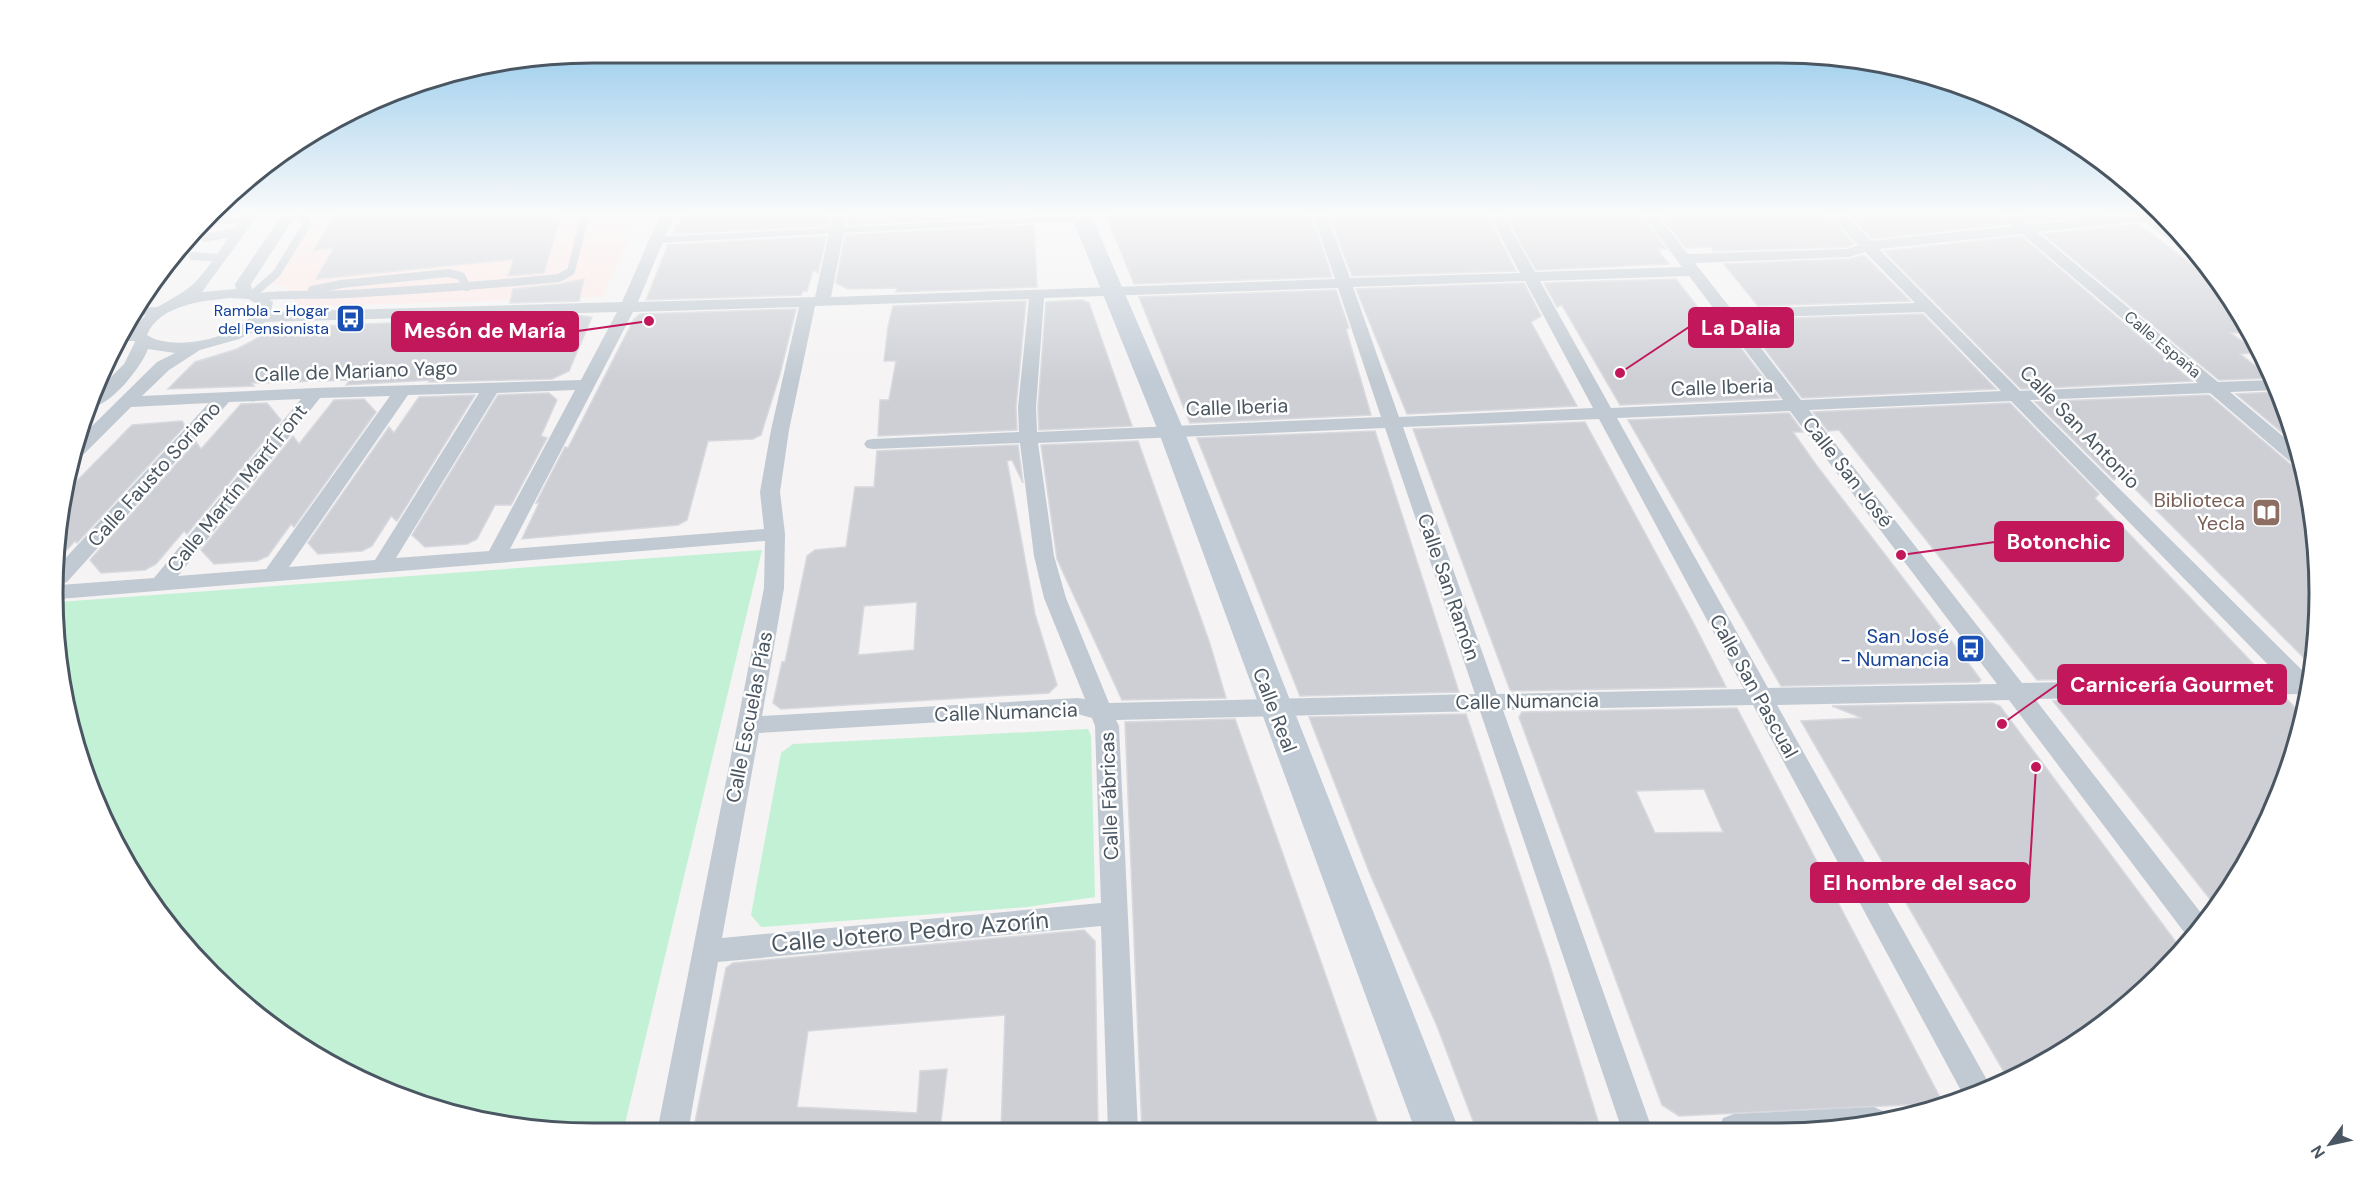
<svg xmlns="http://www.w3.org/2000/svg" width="2372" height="1186" font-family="'DM Sans',sans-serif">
	<rect width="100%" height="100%" fill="#f5f3f3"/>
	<!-- medical -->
	<polygon fill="#fce8e6" points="308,215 633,215 629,240 602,297 297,307 292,293 286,287 265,282"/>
	<!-- green -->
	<g fill="#c3f1d5">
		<polygon points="762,550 623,1132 558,1132 453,1115 354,1078 211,975 108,832 57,664 59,602"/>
		<polygon points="1088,729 1091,736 1095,897 1027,907 761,927 751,915 781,753 793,744"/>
	</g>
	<!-- building -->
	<g fill="#cdcfd5" stroke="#d7d9de" stroke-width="1.5" fill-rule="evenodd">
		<polygon points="335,215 561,215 544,273 508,276 514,259 316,279 334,248 314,250"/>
		<polygon points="681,215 831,215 828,226 673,234"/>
		<polygon points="849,215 1033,215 847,225"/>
		<polygon points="1106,215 1311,215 1332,277 1134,284"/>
		<polygon points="1329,215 1487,215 1516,271 1352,276"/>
		<polygon points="1505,215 1641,215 1666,249 1657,249 1669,264 1536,270"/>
		<polygon points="1660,215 1828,215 1854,244 1847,247 1713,251 1711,247 1686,248"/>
		<polygon points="1848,215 1999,215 2008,224 1872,239"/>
		<polygon points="2019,215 2105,215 2029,223"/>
		<polygon points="2138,224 2221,286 2251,332 2230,333 2259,352 2240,354 2271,378 2219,380 2043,234"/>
		<polygon points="1034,225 1037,287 896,292 897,288 848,289 836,283 845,235"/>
		<polygon points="826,236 818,273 813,270 807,291 803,291 801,295 646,300 668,245"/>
		<polygon points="2021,236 2192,381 2021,389 1884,251"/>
		<polygon points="1864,255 1910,301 1758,306 1724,264 1849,259"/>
		<polygon points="584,279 579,301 510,303 513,289 560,284"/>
		<polygon points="1676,279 1723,340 1734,339 1779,398 1620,405 1562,305 1557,307 1544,283"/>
		<polygon points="1524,283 1541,316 1531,322 1577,406 1407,414 1356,289"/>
		<polygon points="1336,290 1349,328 1346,329 1371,415 1190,423 1139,297"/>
		<polygon points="1082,300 1089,303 1132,426 1039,430 1038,407 1046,302"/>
		<polygon points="1026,301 1016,407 1017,430 878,436 880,400 889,400 896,361 884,361 888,327 893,306"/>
		<polygon points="796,309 780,374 761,435 753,439 708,441 687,520 678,525 522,539 539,503 536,503 565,447 568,448 634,319 640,314"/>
		<polygon points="1923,314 1996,389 1802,398 1755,336 1766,319"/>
		<polygon points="576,315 592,317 569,371 552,379 429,382 431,380 346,385 350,380 251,383 254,386 168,389 195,362 237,349 276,328"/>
		<polygon points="2278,392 2291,419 2297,445 2236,394"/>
		<polygon points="549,393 557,400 541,436 547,438 511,505 495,505 477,539 467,544 425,547 412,535 498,395"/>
		<polygon points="475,395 397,521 391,516 372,546 362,551 318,554 308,543 389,427 394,433 419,397"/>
		<polygon points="2209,395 2304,476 2315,522 2318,628 2312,666 2120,474 2114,480 2035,402"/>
		<polygon points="364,399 376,412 294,527 291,524 268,556 257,561 214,564 201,550 293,436 299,444 334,400"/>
		<polygon points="267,403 281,420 187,534 184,531 156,564 145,570 101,573 90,560 196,442 201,449 241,404"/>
		<polygon points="2010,403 2099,494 2095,498 2265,676 2037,680 1839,430 1828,431 1813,412"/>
		<polygon points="1789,413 1803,432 1793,432 1817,466 1969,664 1981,680 1979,682 1781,686 1628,420"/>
		<polygon points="182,421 185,426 77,543 75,541 61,556 63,495 132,425"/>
		<polygon points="1585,422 1693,622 1726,687 1512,691 1510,690 1413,429"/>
		<polygon points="1375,431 1459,692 1300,696 1197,438"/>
		<polygon points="1138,441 1210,644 1226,698 1122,700 1057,559 1041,445"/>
		<path d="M1018,445L1023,483L1012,460L1007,461L1035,614L1057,685L1049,693L781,709L773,703L782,662H785L807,556L815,550L846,547L855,487H874L877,451ZM917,602L914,650L858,655L864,606Z"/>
		<polygon points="2284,696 2304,717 2301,733 2264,832 2217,908 2053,701"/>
		<polygon points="1992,703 2000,706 2181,949 2108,1022 2008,1079 1801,721 1862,718 1832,706"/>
		<path d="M1737,708L1844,914L1943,1103L1679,1116L1662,1105L1519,717L1522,712ZM1704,789L1723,832L1655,833L1636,791Z"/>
		<polygon points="1466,714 1548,959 1598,1121 1475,1126 1437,1026 1370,874 1309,717"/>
		<polygon points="1235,719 1314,942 1380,1130 1142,1131 1125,722"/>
		<polygon points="1084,930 1095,941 1098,1131 1001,1131 1005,1015 808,1031 797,1107 917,1113 920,1071 947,1069 940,1131 693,1132 726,968 733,963"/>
	</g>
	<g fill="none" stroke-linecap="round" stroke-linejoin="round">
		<!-- service -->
		<g stroke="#c1cad2" stroke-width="8">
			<polyline points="203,221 248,218"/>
			<polyline points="205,238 238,232"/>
			<polyline points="193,256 220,258"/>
			<polyline points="312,290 341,284 448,273 461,276 467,287"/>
			<polyline points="252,295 277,273 307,224 304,217 297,215"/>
			<path d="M259,297C289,293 317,296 347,294C418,290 488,285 559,278L571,271L585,215"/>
			<polyline points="132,312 160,311"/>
			<polyline points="120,337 138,337"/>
		</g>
		<!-- pedestrian -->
		<polygon fill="#c1cad2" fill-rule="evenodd" points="1082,215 1088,218 1086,220 657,243 651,240 657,237"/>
		<!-- minor -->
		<g fill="#c1cad2" fill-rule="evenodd">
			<path d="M244,215H258L202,292L236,289L235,284L282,215H296L251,284L252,290L273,302L271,312L622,302L660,215H674L638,302L815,297L833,215H847L831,297L1335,279L1313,215H1327L1350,278L1520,273L1489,215H1503L1535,272L1682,267L1643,215H1657L1688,254L1847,249L1858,245L1830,215H1845L1871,241L2013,226L2001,215H2016L2028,225L2124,215H2162L2166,218L2159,219L2188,240L2201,258L2193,257L2143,221L2037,232L2218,382L2273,380L2277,390L2230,392L2298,449L2302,465L2293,464L2210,393L2030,400L2310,678L2307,699L2297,694L2035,699L2208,922L2190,940L2009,700L1777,705L1992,1089L1965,1098L1753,705L1503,710L1652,1129L1622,1130L1480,711L1116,720L1119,726L1138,1131H1108L1101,926L718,962L688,1132H657L764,588L765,541L59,599L60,585L154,578L301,399L229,402L67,582L60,584V564L209,403L131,407L82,456L74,457L83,435L157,362L175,353L148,349C142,366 112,404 94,406L101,387L124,364L135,342L130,337C142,308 170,304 192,285C208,271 230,234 244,215ZM2022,234L2198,383L2020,391L1879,249ZM1865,252L1915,303L1731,309L1695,263L1849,257ZM1689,276L1783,400L1611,408L1540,281ZM1525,281L1593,408L1399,417L1353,287ZM1338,288L1381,417L1037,432L1036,407L1044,298ZM230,298L248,299L257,304C250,338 173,353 147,335C159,305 202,301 230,298ZM1029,299L1018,407L1019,432L873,439L867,440L864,444L867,448L873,449L1020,443L1034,556L1044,598L1085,699L1078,698L762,716L784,588L785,534L780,492L789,430L815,306ZM799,307L771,430L760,492L764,529L510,549L633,312ZM617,312L581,380L315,388L142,396L169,370L200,350L239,339L257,330L265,322ZM1924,312L2001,391L1801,400L1738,318ZM575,390L489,551L396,558L497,393ZM479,393L375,560L289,567L408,395ZM390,396L266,569L178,576L320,398ZM2011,401L2281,678L2022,683L1809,410ZM1790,411L1997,684L1768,688L1617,418ZM1599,419L1744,689L1497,694L1403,427ZM1385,428L1475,694L1109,703L1066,598L1054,556L1038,443ZM1078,714L1092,718L1095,726L1101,903L722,938L759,733Z"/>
			<polygon points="1874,1107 1885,1112 1888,1119 1849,1129 1719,1129 1723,1118 1734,1114"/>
		</g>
		<!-- secondary -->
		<polygon fill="#c1cbd6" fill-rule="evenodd" points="1071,215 1091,215 1185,433 1459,1130 1415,1130 1159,433"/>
	</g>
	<!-- sky -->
	<linearGradient id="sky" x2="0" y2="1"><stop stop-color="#85c3ea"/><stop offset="0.56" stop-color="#fafafa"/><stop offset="1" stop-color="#fafafa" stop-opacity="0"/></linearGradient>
	<rect width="2372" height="381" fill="url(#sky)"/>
	<!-- icons -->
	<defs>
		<symbol id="bus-square" viewBox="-11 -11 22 22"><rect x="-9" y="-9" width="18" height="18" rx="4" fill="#1a4fb4" stroke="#fff"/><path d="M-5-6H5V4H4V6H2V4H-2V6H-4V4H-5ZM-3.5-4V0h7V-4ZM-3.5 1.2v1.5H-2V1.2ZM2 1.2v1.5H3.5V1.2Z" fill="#fff"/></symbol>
		<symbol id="library-square" viewBox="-11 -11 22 22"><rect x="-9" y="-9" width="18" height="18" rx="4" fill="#8d6e63" stroke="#fff"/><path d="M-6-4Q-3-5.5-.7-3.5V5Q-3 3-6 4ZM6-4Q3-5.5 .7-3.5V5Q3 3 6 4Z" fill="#fff"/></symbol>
	</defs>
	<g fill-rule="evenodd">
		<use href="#bus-square" x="334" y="302" width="33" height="33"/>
		<use href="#library-square" x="2250" y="496" width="33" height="33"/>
		<use href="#bus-square" x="1954" y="632" width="33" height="33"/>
	</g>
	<g text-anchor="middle" stroke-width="5" stroke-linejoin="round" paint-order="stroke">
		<!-- far-transit labels -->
		<g font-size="16" fill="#164399" stroke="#fff" text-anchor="end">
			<text x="329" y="316">Rambla - Hogar<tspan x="329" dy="18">del Pensionista</tspan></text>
		</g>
		<!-- far-street labels -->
		<g font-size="16" fill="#4a5661" stroke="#fff">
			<text transform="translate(2163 344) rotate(40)" y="6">Calle España</text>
		</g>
		<!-- street labels -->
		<g font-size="20" fill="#4a5661" stroke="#fff">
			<text transform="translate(356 371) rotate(-2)" y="7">Calle de Mariano Yago</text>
			<text transform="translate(1722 387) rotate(-2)" y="7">Calle Iberia</text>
			<text transform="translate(1237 407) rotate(-2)" y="7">Calle Iberia</text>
			<text transform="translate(2080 427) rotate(46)" y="7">Calle San Antonio</text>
			<text transform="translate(1848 472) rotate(52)" y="7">Calle San José</text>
			<text transform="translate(154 474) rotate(-48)" y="7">Calle Fausto Soriano</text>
			<text transform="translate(237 488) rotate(-51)" y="7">Calle Martín Martí Font</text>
			<text transform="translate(1449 587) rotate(71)" y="7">Calle San Ramón</text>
			<text transform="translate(1754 686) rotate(61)" y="7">Calle San Pascual</text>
			<text transform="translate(1527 701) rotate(-1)" y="7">Calle Numancia</text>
			<text transform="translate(1275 710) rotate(69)" y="7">Calle Real</text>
			<text transform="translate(1006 712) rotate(-2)" y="7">Calle Numancia</text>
			<text transform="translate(749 717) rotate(-79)" y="7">Calle Escuelas Pías</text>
			<text transform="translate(1109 796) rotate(-92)" y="7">Calle Fábricas</text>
		</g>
		<!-- education labels -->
		<g font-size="20" fill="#785e54" stroke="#fff" text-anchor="end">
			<text x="2245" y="507">Biblioteca<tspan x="2245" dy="23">Yecla</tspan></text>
		</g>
		<!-- transit labels -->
		<g font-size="20" fill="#164399" stroke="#fff" text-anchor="end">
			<text x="1949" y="643">San José<tspan x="1949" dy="23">- Numancia</tspan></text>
		</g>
		<!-- near-street labels -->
		<g font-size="24" fill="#4a5661" stroke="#fff">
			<text transform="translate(910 932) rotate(-5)" y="8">Calle Jotero Pedro Azorín</text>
		</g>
	</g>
	<!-- crop -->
	<path d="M0 0H2372V1186H0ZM593 63H1779A530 530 0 0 1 2309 593V593A530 530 0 0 1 1779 1123H593A530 530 0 0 1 63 593V593A530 530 0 0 1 593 63Z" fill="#fff" fill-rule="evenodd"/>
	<path fill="none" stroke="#4a5661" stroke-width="3" d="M593 63H1779A530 530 0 0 1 2309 593V593A530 530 0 0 1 1779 1123H593A530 530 0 0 1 63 593V593A530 530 0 0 1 593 63Z"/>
	<!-- callouts -->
	<path fill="none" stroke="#c2185b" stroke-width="2" d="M1620 373L1689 327M649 321L578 331M1901 555L1995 542M2002 724L2058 684M2036 767L2029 882"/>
	<g fill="#c2185b" stroke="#fff" stroke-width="2">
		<circle cx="1620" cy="373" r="6"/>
		<circle cx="649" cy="321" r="6"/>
		<circle cx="1901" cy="555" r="6"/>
		<circle cx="2002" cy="724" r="6"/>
		<circle cx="2036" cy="767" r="6"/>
	</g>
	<g fill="#c2185b" stroke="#c2185b" stroke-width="2">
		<rect x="1689" y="308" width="104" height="39" rx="6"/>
		<rect x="392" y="312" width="186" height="39" rx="6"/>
		<rect x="1995" y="522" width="128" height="39" rx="6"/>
		<rect x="2058" y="665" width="228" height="39" rx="6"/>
		<rect x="1811" y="863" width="218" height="39" rx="6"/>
	</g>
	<g font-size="21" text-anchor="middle" font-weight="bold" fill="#fff">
		<text x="1741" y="335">La Dalia</text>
		<text x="485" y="338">Mesón de María</text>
		<text x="2059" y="549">Botonchic</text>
		<text x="2172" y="692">Carnicería Gourmet</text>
		<text x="1920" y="890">El hombre del saco</text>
	</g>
	<!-- north arrow -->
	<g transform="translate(2330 1144) rotate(237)" stroke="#ffffff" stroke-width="4.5" paint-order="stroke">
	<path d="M0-4.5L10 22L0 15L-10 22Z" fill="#4a5661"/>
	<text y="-9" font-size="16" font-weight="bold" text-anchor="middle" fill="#4a5661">N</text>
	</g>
</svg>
